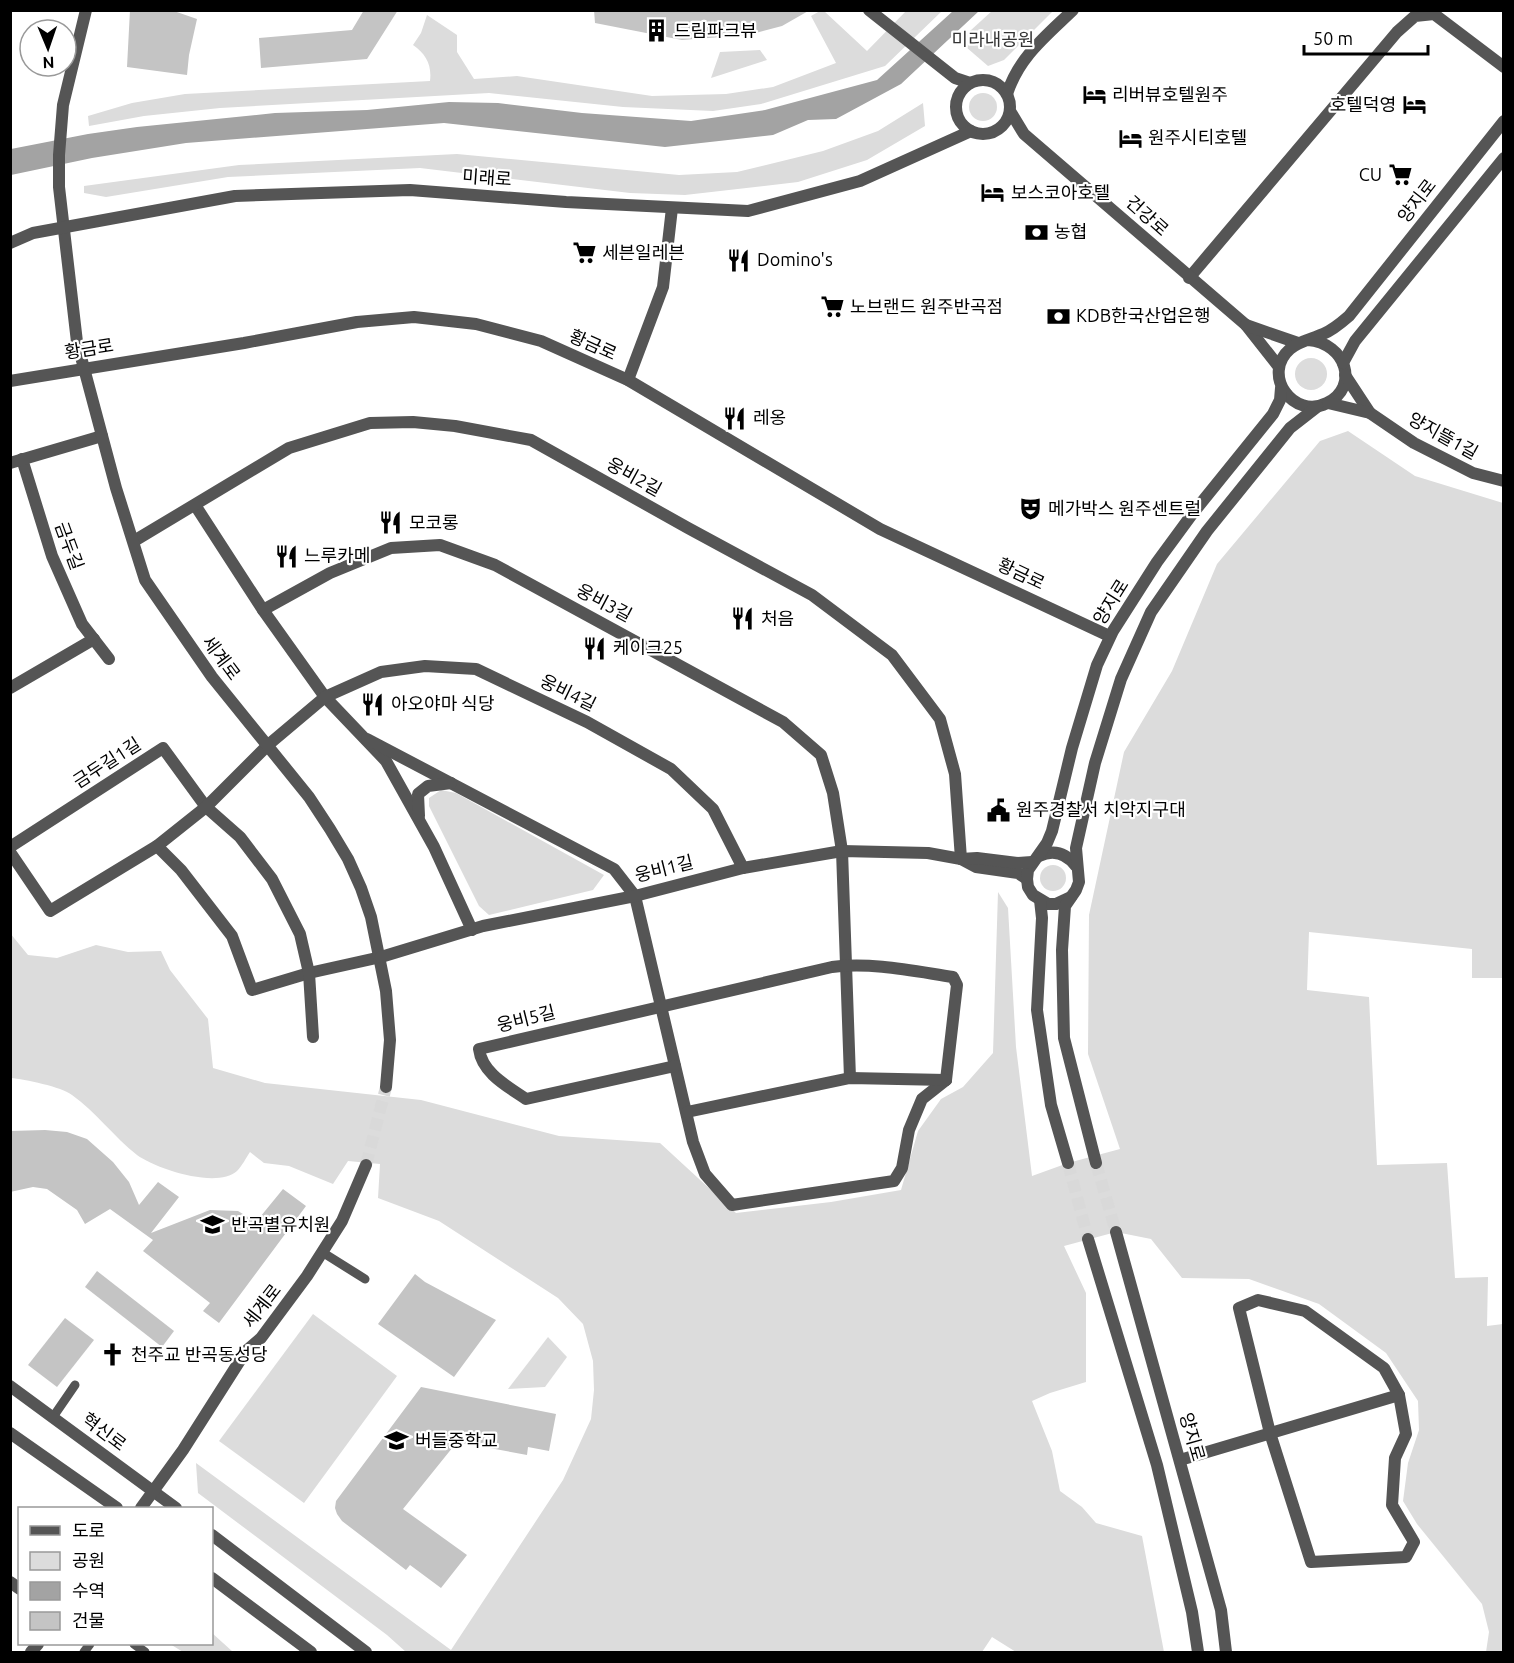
<svg xmlns="http://www.w3.org/2000/svg" width="1514" height="1663" font-family="Ubuntu,'Noto Sans KR',sans-serif">
	<rect width="100%" height="100%" fill="#fff"/>
	<!-- green -->
	<g fill="#dcdcdc">
		<polygon points="993,10 1053,10 1053,11 1004,60 988,66 959,41"/>
		<path d="M820,11H824L867,51L906,11H942L885,66L761,104L713,111L623,107L489,93L220,108L144,116L89,126L88,116L132,103L185,94L430,81C432,65 426,54 413,45L421,33L427,15L457,35V52L474,79L517,76L652,96L726,94L773,87L836,63L811,16Z"/>
		<polygon points="760,50 767,60 711,78 720,52"/>
		<circle cx="983" cy="107" r="14"/>
		<polygon points="923,103 925,126 867,160 798,182 685,195 630,193 420,168 228,177 106,197 84,193 84,186 239,165 457,154 679,175 737,172 823,151 878,131"/>
		<circle cx="1311" cy="374" r="16"/>
		<path d="M1348,431L1415,476L1503,503V978H1472V949L1309,932L1307,990L1369,997L1377,1165L1447,1163L1455,1278L1488,1277L1487,1326L1503,1324V1652H1486L1489,1632L1482,1604L1417,1524L1403,1501L1408,1463L1419,1430L1418,1401L1386,1353L1319,1304L1249,1279L1182,1278L1151,1239L1116,1232L1064,1246L1086,1293V1382L1050,1393L1032,1401L1052,1451L1060,1491L1082,1507L1096,1523L1142,1536L1164,1652H1016L992,1637L982,1652H406L387,1635L198,1493L196,1463L451,1650L563,1480L591,1419L594,1390L593,1361L583,1324L558,1298L439,1221L378,1198L380,1164L348,1161L333,1184L289,1166L264,1163L250,1152C246,1158 242,1166 237,1171C217,1189 156,1169 137,1155C114,1137 96,1112 72,1095C62,1087 24,1079 11,1078L10,933L28,955L57,958L96,945L128,952L161,951L170,970L208,1019L213,1068L265,1083L421,1100L559,1136L660,1143L736,1213L831,1202L901,1190L918,1131L941,1099L963,1087L993,1053L998,892L1008,908L1016,1047L1032,1176L1068,1163L1120,1149L1088,1054L1089,915L1124,752L1172,671L1217,564L1320,441Z"/>
		<polygon points="441,790 456,793 604,875 593,890 489,915 479,906 429,806 429,798"/>
		<circle cx="1053" cy="878" r="13"/>
		<polygon points="313,1314 397,1376 304,1503 219,1441"/>
		<polygon points="548,1337 567,1357 545,1387 508,1389"/>
		<polygon points="212,1633 233,1652 183,1652 170,1644 212,1644"/>
	</g>
	<!-- water -->
	<polygon fill="#a3a3a3" points="953,11 979,11 901,84 836,119 808,120 773,135 665,147 444,123 186,143 92,158 11,175 11,149 88,134 137,127 275,113 367,110 449,102 498,103 582,113 691,121 765,110 877,80"/>
	<!-- building -->
	<g fill="#c4c4c4">
		<polygon points="130,10 171,10 197,19 189,55 187,75 127,67"/>
		<polygon points="364,10 398,10 367,59 261,68 259,38 352,30"/>
		<polygon points="594,10 810,10 782,26 748,35 682,40 595,23"/>
		<polygon points="45,1130 67,1132 87,1139 113,1162 129,1182 139,1205 158,1182 179,1197 151,1233 210,1210 238,1211 256,1222 283,1189 306,1206 219,1323 203,1311 210,1303 143,1251 153,1240 110,1209 85,1224 77,1210 47,1189 33,1187 10,1192 10,1131"/>
		<polygon points="97,1271 174,1331 162,1347 85,1287"/>
		<polygon points="415,1274 425,1282 496,1320 454,1377 378,1324"/>
		<polygon points="65,1318 94,1340 57,1387 28,1365"/>
		<polygon points="421,1387 556,1414 549,1451 528,1447 527,1455 457,1442 403,1509 467,1555 441,1588 410,1565 406,1570 342,1521 337,1514 335,1508 336,1501"/>
	</g>
	<g fill="none" stroke-linecap="round" stroke-linejoin="round">
		<!-- tertiary-tunnel -->
		<g stroke="#d9d9d9" stroke-width="12" stroke-dasharray="12 6" stroke-linecap="butt">
			<polyline points="1068,1163 1088,1239"/>
			<polyline points="1096,1163 1116,1232"/>
			<polyline points="366,1165 386,1087"/>
		</g>
		<!-- service -->
		<g stroke="#555" stroke-width="9">
			<polyline points="322,1252 365,1279"/>
			<polyline points="53,1417 75,1385"/>
			<polyline points="134,1644 145,1652"/>
			<polyline points="84,1652 90,1644"/>
		</g>
		<!-- minor -->
		<g stroke="#555" stroke-width="12">
			<polyline points="1189,278 1397,32 1415,16 1434,14 1504,67"/>
			<polyline points="628,380 663,287 672,208"/>
			<polyline points="10,381 244,343 357,322 414,317 476,324 541,341 628,380 880,529 1105,634"/>
			<polyline points="22,459 52,556 82,624 109,659"/>
			<polyline points="10,463 102,436"/>
			<polyline points="195,505 263,610 325,697 386,761 434,847 472,930"/>
			<polyline points="134,541 289,448 370,423 413,422 455,426 531,440 688,528 812,595 892,655 940,719 955,774 961,859"/>
			<polyline points="263,610 330,573 391,548 440,545 495,565 783,722 821,755 833,793 842,851 850,1078"/>
			<polyline points="10,688 94,639"/>
			<polyline points="367,739 614,869 635,896 693,1142 705,1174 732,1205 894,1181 902,1168 909,1130 922,1099 946,1080"/>
			<polyline points="419,816 418,794 428,786 451,783"/>
			<polyline points="157,846 181,870 232,936 252,990 309,973 381,957"/>
			<polyline points="10,847 163,748 206,807 240,837 272,879 300,934 309,973 313,1037"/>
			<polyline points="10,852 50,911 157,846 206,807 268,745 325,697 381,672 425,666 476,669 587,722 671,769 713,809 743,868"/>
			<path d="M675,1066L526,1099C507,1086 482,1073 479,1049L832,967C872,962 913,971 953,977L957,985L946,1080"/>
			<polyline points="687,1112 850,1078 946,1080"/>
			<polygon points="1258,1300 1305,1311 1384,1368 1399,1395 1406,1434 1395,1458 1392,1505 1414,1542 1406,1557 1311,1562 1270,1433 1239,1308"/>
			<polyline points="1180,1460 1399,1395"/>
			<polyline points="10,1582 20,1589"/>
		</g>
		<!-- tertiary -->
		<g stroke="#555" stroke-width="12">
			<polyline points="86,10 63,105 59,155 59,187 77,342 116,488 145,580 212,677 309,797 330,829 348,859 361,888 371,917 386,991 390,1040 386,1087"/>
			<polyline points="869,10 955,78 970,83"/>
			<circle cx="983" cy="107" r="27"/>
			<path d="M1007,94C1019,57 1045,37 1073,10"/>
			<polyline points="1010,111 1024,134 1246,325 1279,367"/>
			<polyline points="10,243 33,233 235,196 410,190 566,202 748,211 860,181 971,131"/>
			<polyline points="1246,325 1298,343"/>
			<path d="M1308,340C1346,343 1360,387 1327,403C1293,420 1261,374 1290,349C1299,341 1312,339 1323,334C1333,330 1341,323 1349,316L1504,121"/>
			<polyline points="1343,363 1355,341 1504,158"/>
			<polyline points="1345,375 1370,413"/>
			<polyline points="1328,403 1370,413 1414,443 1473,473 1504,481"/>
			<path d="M1039,856C1054,849 1066,853 1076,866"/>
			<polyline points="961,859 976,867 1018,873 1027,879"/>
			<polyline points="1071,897 1056,904 1048,904 1033,895 1028,887 1027,879 1028,870 1047,843 1052,831 1072,748 1097,665 1113,631 1157,562 1193,513 1273,414 1280,400 1281,388"/>
			<polyline points="1040,900 1042,918 1037,1010 1051,1105 1068,1163"/>
			<polyline points="381,957 483,926 635,896 743,868 842,851 928,853 961,859 977,858 1018,863 1032,862"/>
			<polyline points="1096,1163 1064,1038 1062,950 1065,906 1076,890 1079,882 1076,848 1095,763 1121,679 1151,612 1207,531 1290,428 1317,407"/>
			<polyline points="1116,1232 1221,1610 1226,1652"/>
			<polyline points="1088,1239 1157,1465 1192,1612 1198,1652"/>
			<polyline points="10,1386 176,1508"/>
			<polyline points="10,1433 117,1508"/>
			<polyline points="141,1508 183,1450 246,1351 261,1338 307,1276 342,1221 366,1165"/>
			<polyline points="212,1535 366,1652"/>
			<polyline points="212,1578 311,1652"/>
			<polyline points="31,1652 38,1644"/>
		</g>
	</g>
	<!-- icons -->
	<defs>
		<symbol id="building-bare" viewBox="-9 -9 18 18"><path d="M-4-6H4V6H1V3H-1V6H-4ZM-2.5-4.3h1.7v1.8h-1.7ZM.8-4.3h1.7v1.8H.8ZM-2.5-1h1.7V.8h-1.7ZM.8-1h1.7V.8H.8Z" fill="#000" stroke="#fff" stroke-width="2.5" paint-order="stroke"/></symbol>
		<symbol id="hotel-bare" viewBox="-9 -9 18 18"><path d="M-6-4.5h1.5V1H6V5H4.5V3h-9V5H-6ZM-4 0a1.8 1.8 0 1 1 3.6 0ZM.5 0V-2.5h3Q6-2.5 6 0Z" fill="#000" stroke="#fff" stroke-width="2.5" paint-order="stroke"/></symbol>
		<symbol id="supermarket-bare" viewBox="-9 -9 18 18"><path d="M-6-5.5h2.5l.6 2H6L4.5 2H-2.5L-4.4-4H-6ZM-1.5 3.2a1.3 1.3 0 1 0 .1 0ZM3 3.2a1.3 1.3 0 1 0 .1 0Z" fill="#000" stroke="#fff" stroke-width="2.5" paint-order="stroke"/></symbol>
		<symbol id="bank-bare" viewBox="-9 -9 18 18"><path d="M-6-4H6V4H-6ZM0-2.3a2.3 2.3 0 1 0 0 4.6a2.3 2.3 0 1 0 0-4.6Z" fill="#000" stroke="#fff" stroke-width="2.5" paint-order="stroke"/></symbol>
		<symbol id="restaurant-bare" viewBox="-9 -9 18 18"><path d="M-5-6h1v4h1v-4h1v4h1v-4h1v5L-1.5 .5V6h-2V.5L-5-1ZM5-6V6H3V1.5H1.5Q1.5-4 5-6Z" fill="#000" stroke="#fff" stroke-width="2.5" paint-order="stroke"/></symbol>
		<symbol id="theatre-bare" viewBox="-9 -9 18 18"><path d="M-5-5.5Q0-4 5-5.5V0Q5 5 0 6Q-5 5-5 0ZM-3.3-2.5H-1v1.5H-3.3ZM1-2.5H3.3v1.5H1ZM-2.8 1Q0 5.5 2.8 1Z" fill="#000" stroke="#fff" stroke-width="2.5" paint-order="stroke"/></symbol>
		<symbol id="civic-bare" viewBox="-9 -9 18 18"><path d="M-.6-6.5H3V-4.5H.6V-3L4-1V1h2V6H-6V1h2V-1L-.6-3ZM-1.2 2.5V6h2.4V2.5Z" fill="#000" stroke="#fff" stroke-width="2.5" paint-order="stroke"/></symbol>
		<symbol id="school-bare" viewBox="-9 -9 18 18"><path d="M0-5L7-2L0 1L-7-2ZM-4 1L0 2.5L4 1V4Q0 6-4 4Z" fill="#000" stroke="#fff" stroke-width="2.5" paint-order="stroke"/></symbol>
		<symbol id="church-bare" viewBox="-9 -9 18 18"><path d="M-1.2-6h2.4v3.5h3.3v2.4h-3.3V6h-2.4V-.1h-3.3v-2.4h3.3Z" fill="#000" stroke="#fff" stroke-width="2.5" paint-order="stroke"/></symbol>
	</defs>
	<g fill-rule="evenodd">
		<use href="#building-bare" x="640" y="14" width="33" height="33"/>
		<use href="#hotel-bare" x="1078" y="78" width="33" height="33"/>
		<use href="#hotel-bare" x="1398" y="88" width="33" height="33"/>
		<use href="#hotel-bare" x="1114" y="122" width="33" height="33"/>
		<use href="#supermarket-bare" x="1384" y="158" width="33" height="33"/>
		<use href="#hotel-bare" x="976" y="176" width="33" height="33"/>
		<use href="#bank-bare" x="1020" y="216" width="33" height="33"/>
		<use href="#supermarket-bare" x="568" y="236" width="33" height="33"/>
		<use href="#restaurant-bare" x="722" y="244" width="33" height="33"/>
		<use href="#supermarket-bare" x="816" y="290" width="33" height="33"/>
		<use href="#bank-bare" x="1042" y="300" width="33" height="33"/>
		<use href="#restaurant-bare" x="718" y="402" width="33" height="33"/>
		<use href="#theatre-bare" x="1014" y="492" width="33" height="33"/>
		<use href="#restaurant-bare" x="374" y="506" width="33" height="33"/>
		<use href="#restaurant-bare" x="270" y="540" width="33" height="33"/>
		<use href="#restaurant-bare" x="726" y="602" width="33" height="33"/>
		<use href="#restaurant-bare" x="578" y="632" width="33" height="33"/>
		<use href="#restaurant-bare" x="356" y="688" width="33" height="33"/>
		<use href="#civic-bare" x="982" y="794" width="33" height="33"/>
		<use href="#school-bare" x="196" y="1208" width="33" height="33"/>
		<use href="#church-bare" x="96" y="1338" width="33" height="33"/>
		<use href="#school-bare" x="380" y="1424" width="33" height="33"/>
	</g>
	<g text-anchor="middle" stroke-width="4.5" stroke-linejoin="round" paint-order="stroke">
		<!-- poi labels -->
		<g font-size="18" fill="#000" stroke="#fff" text-anchor="start">
			<text x="674" y="37">드림파크뷰</text>
			<text x="1112" y="101">리버뷰호텔원주</text>
			<text x="1396" y="111" text-anchor="end">호텔덕영</text>
			<text x="1148" y="144">원주시티호텔</text>
			<text x="1382" y="181" text-anchor="end">CU</text>
			<text x="1011" y="199">보스코아호텔</text>
			<text x="1054" y="238">농협</text>
			<text x="602" y="259">세븐일레븐</text>
			<text x="757" y="266">Domino's</text>
			<text x="850" y="313">노브랜드 원주반곡점</text>
			<text x="1076" y="322">KDB한국산업은행</text>
			<text x="753" y="424">레옹</text>
			<text x="1048" y="515">메가박스 원주센트럴</text>
			<text x="409" y="529">모코롱</text>
			<text x="304" y="562">느루카메</text>
			<text x="761" y="625">처음</text>
			<text x="613" y="654">케이크25</text>
			<text x="391" y="710">아오야마 식당</text>
			<text x="1016" y="816">원주경찰서 치악지구대</text>
			<text x="231" y="1231">반곡별유치원</text>
			<text x="131" y="1361">천주교 반곡동성당</text>
			<text x="415" y="1447">버들중학교</text>
		</g>
		<!-- park labels -->
		<g font-size="18" fill="#333" stroke="#fff">
			<text x="993" y="46">미라내공원</text>
		</g>
		<!-- street labels -->
		<g font-size="18" fill="#000" stroke="#fff">
			<text transform="translate(487 178) rotate(4)" y="6">미래로</text>
			<text transform="translate(1417 201) rotate(-52)" y="6">양지로</text>
			<text transform="translate(1147 216) rotate(42)" y="6">건강로</text>
			<text transform="translate(593 345) rotate(24)" y="6">황금로</text>
			<text transform="translate(89 349) rotate(-9)" y="6">황금로</text>
			<text transform="translate(1443 436) rotate(29)" y="6">양지뜰1길</text>
			<text transform="translate(634 477) rotate(29)" y="6">웅비2길</text>
			<text transform="translate(69 546) rotate(70)" y="6">금두길</text>
			<text transform="translate(1021 574) rotate(25)" y="6">황금로</text>
			<text transform="translate(1111 602) rotate(-58)" y="6">양지로</text>
			<text transform="translate(604 603) rotate(28)" y="6">웅비3길</text>
			<text transform="translate(221 658) rotate(53)" y="6">세계로</text>
			<text transform="translate(568 693) rotate(26)" y="6">웅비4길</text>
			<text transform="translate(107 763) rotate(-33)" y="6">금두길1길</text>
			<text transform="translate(664 869) rotate(-14)" y="6">웅비1길</text>
			<text transform="translate(526 1019) rotate(-14)" y="6">웅비5길</text>
			<text transform="translate(262 1306) rotate(-52)" y="6">세계로</text>
			<text transform="translate(104 1432) rotate(37)" y="6">혁신로</text>
			<text transform="translate(1192 1437) rotate(74)" y="6">양지로</text>
		</g>
	</g>
	<!-- border -->
	<rect width="1514" height="1663" fill="none" stroke="#000000" stroke-width="24"/>
	<!-- legend -->
	<rect x="18" y="1507" width="195" height="138" fill="#ffffff" stroke="#999999" stroke-width="1.5"/>
	<rect x="30" y="1526" width="30" height="9" fill="#555555" stroke="#999999" stroke-width="1.5"/>
	<text x="72" y="1537" font-size="18" fill="#000000">도로</text>
	<rect x="30" y="1552" width="30" height="18" fill="#dcdcdc" stroke="#999999" stroke-width="1.5"/>
	<text x="72" y="1567" font-size="18" fill="#000000">공원</text>
	<rect x="30" y="1582" width="30" height="18" fill="#a3a3a3" stroke="#999999" stroke-width="1.5"/>
	<text x="72" y="1597" font-size="18" fill="#000000">수역</text>
	<rect x="30" y="1612" width="30" height="18" fill="#c4c4c4" stroke="#999999" stroke-width="1.5"/>
	<text x="72" y="1627" font-size="18" fill="#000000">건물</text>
	<!-- north arrow -->
	<g transform="translate(48 48) rotate(178)"><circle r="28" fill="#ffffff" stroke="#999999" stroke-width="1.5"/>
	<path d="M0-4.5L10 22L0 15L-10 22Z" fill="#000000"/>
	<text y="-9" font-size="16" font-weight="bold" text-anchor="middle" fill="#000000">N</text>
	</g>
	<!-- scale -->
	<path d="M1304 45v9h124v-9" fill="none" stroke="#000000" stroke-width="3"/>
	<text x="1313" y="45" font-size="18" fill="#000000" stroke="#ffffff" stroke-width="4.5" paint-order="stroke">50 m</text>
</svg>
